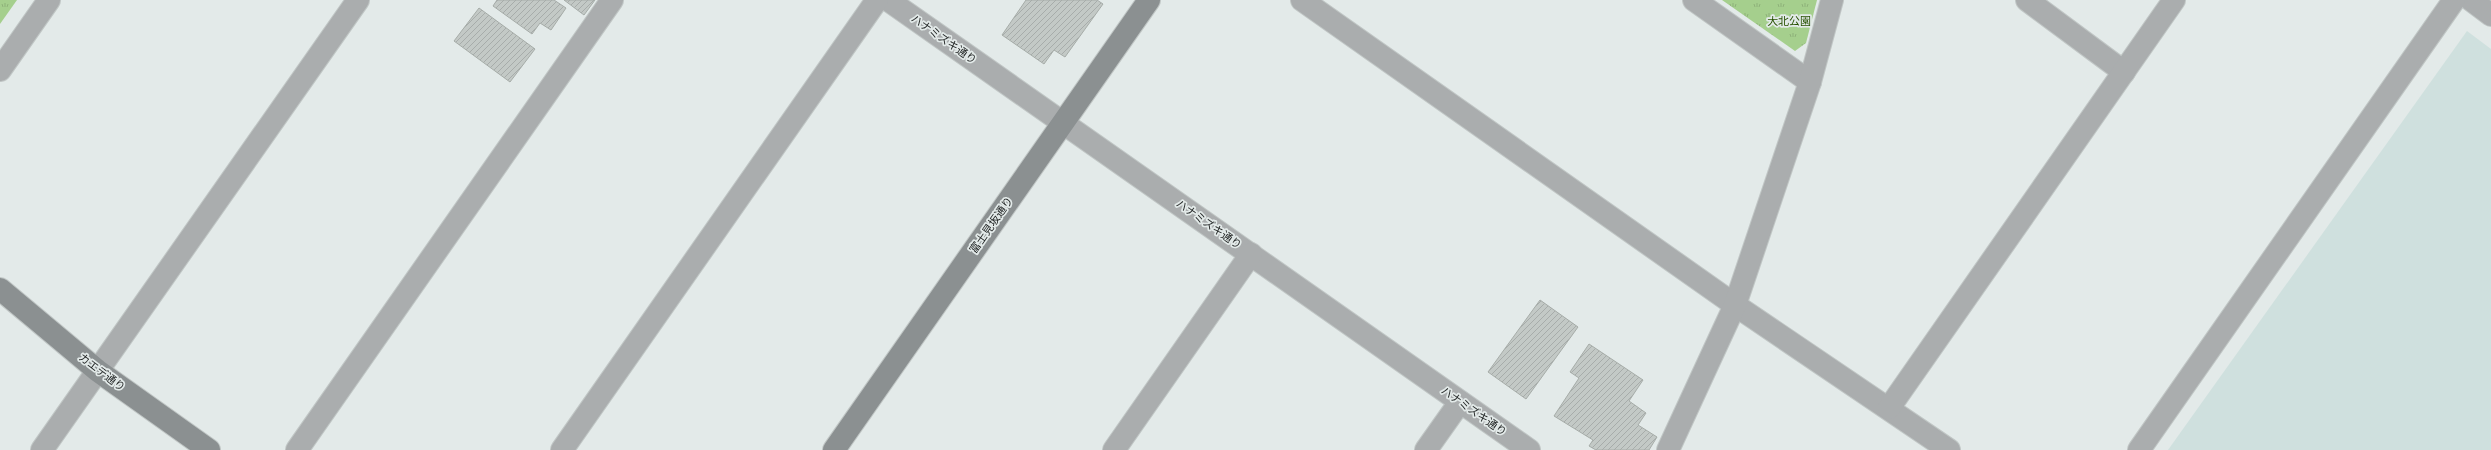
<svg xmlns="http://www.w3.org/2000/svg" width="2491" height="450" font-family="Figtree,'Noto Sans JP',sans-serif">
	<defs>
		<pattern id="park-tufts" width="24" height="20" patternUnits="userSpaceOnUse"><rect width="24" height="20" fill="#a5cf8d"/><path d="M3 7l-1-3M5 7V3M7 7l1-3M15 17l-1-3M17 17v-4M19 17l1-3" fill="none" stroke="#8eb179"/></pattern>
		<pattern id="building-hatch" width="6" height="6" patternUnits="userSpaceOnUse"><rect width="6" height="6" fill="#c3c9c6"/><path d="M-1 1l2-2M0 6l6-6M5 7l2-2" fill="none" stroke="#a7acaa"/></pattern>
	</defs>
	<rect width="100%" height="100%" fill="#e3eae9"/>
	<!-- built -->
	<polygon fill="#cfe0de" points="2467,31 2491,49 2491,450 2168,450"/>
	<!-- park -->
	<g fill="url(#park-tufts)">
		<polygon points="0,0 17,0 0,24"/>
		<polygon points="1722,0 1817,0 1806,43 1795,51"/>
	</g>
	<!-- building -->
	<g fill="url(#building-hatch)" stroke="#a6aca8">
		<polygon points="497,0 554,0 566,8 551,30 540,23 532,34 493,6"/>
		<polygon points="564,0 595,0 584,15"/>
		<polygon points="1026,0 1097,0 1103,4 1065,57 1054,50 1044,64 1002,35"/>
		<polygon points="479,8 535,49 510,82 454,41"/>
		<polygon points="1540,300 1578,327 1526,399 1488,372"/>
		<polygon points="1589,344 1643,380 1629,401 1646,413 1638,425 1657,437 1649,450 1596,450 1589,446 1593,440 1554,416 1579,378 1570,372"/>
	</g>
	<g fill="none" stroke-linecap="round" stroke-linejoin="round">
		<defs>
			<g id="street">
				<polyline points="888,0 1529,450"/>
				<polyline points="1302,0 1735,305 1949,450"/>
				<polyline points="1694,0 1810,82"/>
				<polyline points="2027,0 2124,72"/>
				<polyline points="2471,0 2491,15"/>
				<polyline points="0,70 49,0"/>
				<polyline points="1889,408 2174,0"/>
				<polyline points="42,450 358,0"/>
				<polyline points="297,450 612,0"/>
				<polyline points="562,450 877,0"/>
				<polyline points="1114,450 1251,254"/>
				<polyline points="1426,450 1460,402"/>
				<polyline points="1668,450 1735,305 1810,82 1832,0"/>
				<polyline points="2139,450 2454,0"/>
			</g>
			<g id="secondary">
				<polyline points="0,289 98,371 209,450"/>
				<polyline points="834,450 1149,0"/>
			</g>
		</defs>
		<!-- street casing -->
		<use href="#street" stroke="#c0c6c5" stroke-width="24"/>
		<!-- secondary casing -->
		<use href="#secondary" stroke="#c0c6c5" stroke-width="24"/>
		<!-- street -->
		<use href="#street" stroke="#aaadae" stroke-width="22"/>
		<!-- secondary -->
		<use href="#secondary" stroke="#8b9091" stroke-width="22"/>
	</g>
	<g text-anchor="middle" stroke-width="3.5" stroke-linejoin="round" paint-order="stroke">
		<!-- park labels -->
		<g font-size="11" fill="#275100" stroke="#e3eae9">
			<text x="1789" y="25">大北公園</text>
		</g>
		<!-- street labels -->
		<g font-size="11" fill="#1f2222" stroke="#e3eae9">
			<text transform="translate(944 39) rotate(35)" y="4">ハナミズキ通り</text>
			<text transform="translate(1209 224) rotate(35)" y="4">ハナミズキ通り</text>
			<text transform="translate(991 225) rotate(-55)" y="4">富士見坂通り</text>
			<text transform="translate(102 372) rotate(37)" y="4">カエデ通り</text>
			<text transform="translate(1474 411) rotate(35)" y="4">ハナミズキ通り</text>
		</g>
	</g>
</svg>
